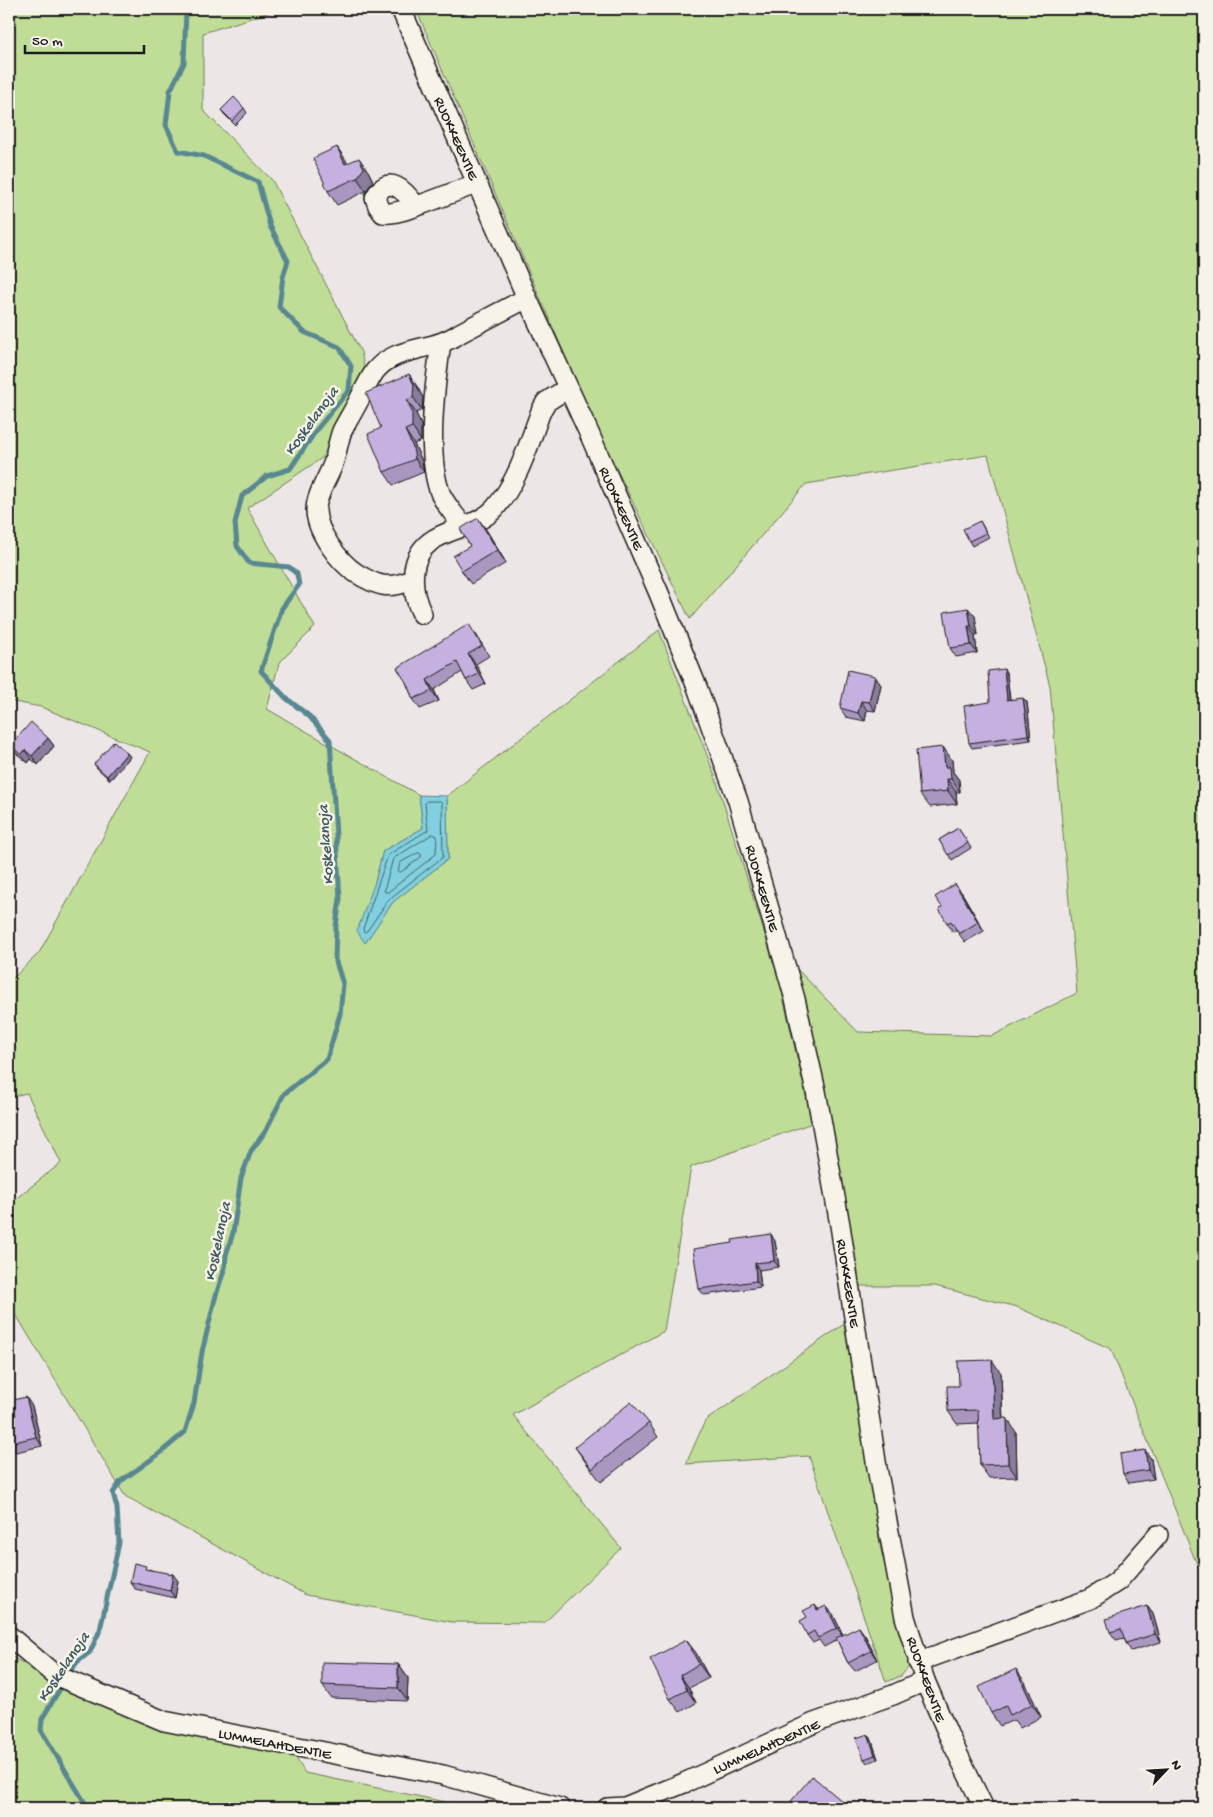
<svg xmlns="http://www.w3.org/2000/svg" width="1213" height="1817" font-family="'Gochi Hand',sans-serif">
	<rect width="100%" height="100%" fill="#ede6e6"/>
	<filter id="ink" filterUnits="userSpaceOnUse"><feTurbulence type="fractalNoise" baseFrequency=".02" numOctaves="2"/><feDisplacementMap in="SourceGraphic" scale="10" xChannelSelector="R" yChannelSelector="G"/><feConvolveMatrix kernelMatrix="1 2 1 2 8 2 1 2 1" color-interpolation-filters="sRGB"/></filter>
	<g filter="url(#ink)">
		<!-- green -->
		<g fill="#bfdd96" stroke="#6e7c59">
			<polygon points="9,9 280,9 203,33 203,110 272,180 361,352 368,385 322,458 247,508 315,627 279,663 267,709 419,795 423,828 383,851 375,882 365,943 393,902 448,859 447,796 659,630 715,776 780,983 812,1123 691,1167 664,1331 513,1415 621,1548 544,1623 452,1622 306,1595 125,1496 9,1303 9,1204 61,1163 27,1093 9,1097 9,982 39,953 150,752 41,707 9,701"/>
			<polygon points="416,9 1204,9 1204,1578 1196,1562 1111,1349 1017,1307 935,1286 858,1286 797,969 858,1032 992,1036 1077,993 1050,686 988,455 806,484 690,619 593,421"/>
			<polygon points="844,1324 881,1550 897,1615 912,1663 901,1676 886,1682 809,1456 686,1464 705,1421"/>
			<polygon points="9,1655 79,1696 148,1722 294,1755 305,1773 475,1808 9,1808"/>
		</g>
		<!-- water -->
		<polygon fill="#81cfdf" stroke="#598791" points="419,795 447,796 448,859 393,902 365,943 357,931 375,882 383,851 423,828"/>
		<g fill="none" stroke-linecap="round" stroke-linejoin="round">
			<!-- shore -->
			<g stroke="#44646a" stroke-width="1">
				<polygon points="427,801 440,801 442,803 443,857 389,899 367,931 364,932 363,929 388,855 428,830 425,803"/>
				<polygon points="433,834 437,836 436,854 388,892 385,892 384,890 393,859"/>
				<polygon points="418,853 421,853 421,857 401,872 398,872 400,863"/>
			</g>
			<!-- stream -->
			<g stroke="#598791" stroke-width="5">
				<polyline points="68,1675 77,1662 90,1652 100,1630 119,1543 117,1508 113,1493 121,1481 159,1454 185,1432 194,1403 202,1352 216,1295 225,1267 226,1255 233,1233 241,1178 251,1151 265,1132 284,1094 327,1059 340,1014 343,984 335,959 336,926 340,899 330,740 309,716 286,698 261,671 282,608 299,585 297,574 289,567 249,563 237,546 235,523 242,496 267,476 290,469 317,429 349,390 351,366 339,347 304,332 279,307 283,277 288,261 270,226 258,182 204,156 178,151 166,125 170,91 184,63 186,9"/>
				<polyline points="64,1682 42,1719 41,1730 88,1808"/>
			</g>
			<defs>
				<g id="minor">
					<polyline points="401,9 527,298 589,433 658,591 697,687 738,801 795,999 816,1091 840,1225 877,1468 905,1617 925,1681 949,1736 984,1808"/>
					<path d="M416,206C405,191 388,172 375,198L378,206L383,213C402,216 455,190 477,184"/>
					<path d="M441,343C435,383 425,457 441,495C447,507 455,515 463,526"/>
					<path d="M412,580C388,590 377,586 356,573C339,562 316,531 316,510C316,495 328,478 333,464C337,453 338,441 342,431C348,419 356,407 362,394C366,387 370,378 375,371C396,345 434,352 460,333L527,298"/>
					<path d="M422,614C415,600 412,585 414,570C421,525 471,535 495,508C518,482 529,443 541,411L546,402L568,388"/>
					<polyline points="9,1636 55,1675 164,1721 443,1775 560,1808"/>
					<polyline points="918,1662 1090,1599 1118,1581 1158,1535"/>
					<polyline points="607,1808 625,1807 684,1783 814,1723 893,1695 925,1681"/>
				</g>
			</defs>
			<!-- minor casing -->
			<use href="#minor" stroke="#1c1c1c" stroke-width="22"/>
			<!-- minor -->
			<use href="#minor" stroke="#f7f3e8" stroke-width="19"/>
		</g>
		<!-- wall -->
		<g fill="#a997c0" stroke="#1c1c1c">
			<polygon points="244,108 247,113 235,125 224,114 221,110"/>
			<polygon points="337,147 347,163 368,171 373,181 366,191 337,205 328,191"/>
			<polygon points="409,374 418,388 423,398 422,410 416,413 421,425 421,441 414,444 422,461 424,472 393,485 384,472"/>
			<polygon points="980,521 989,537 972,546 969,541"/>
			<polygon points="487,531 506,563 471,584 462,571 470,546"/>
			<polygon points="975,616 978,635 975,635 977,653 956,657 950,648"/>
			<polygon points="476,634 489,656 476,664 486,684 473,690 466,680 462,672 434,690 439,701 420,709 413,699 406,682"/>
			<polygon points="1004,669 1007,674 1010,699 1027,702 1031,740 972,748 969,743 990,702"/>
			<polygon points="881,685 875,711 867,710 865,721 846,717 840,708"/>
			<polygon points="48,738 54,746 38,765 31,759 28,763 17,754 11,745"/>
			<polygon points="943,747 952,760 953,772 959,780 960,792 956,792 957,804 930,807 920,794"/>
			<polygon points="127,753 130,757 110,780 97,768 94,764"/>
			<polygon points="958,828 971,848 952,860 939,840"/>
			<polygon points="962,893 984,931 965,942 956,930 953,932 947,923"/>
			<polygon points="775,1241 779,1267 759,1270 761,1287 704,1295 699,1289"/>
			<polygon points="1001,1373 1003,1419 1016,1432 1017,1477 989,1478 980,1465 979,1423 957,1424 948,1411 959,1386"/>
			<polygon points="9,1379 12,1384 9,1386"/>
			<polygon points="32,1406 42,1446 16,1452 10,1443"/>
			<polygon points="649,1423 658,1437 601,1482 584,1460 575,1447"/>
			<polygon points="1145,1450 1151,1459 1154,1479 1129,1483 1123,1474"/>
			<polygon points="149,1569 178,1581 175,1598 135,1589 130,1582"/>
			<polygon points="815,1605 818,1609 833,1614 843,1635 865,1635 877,1660 855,1671 848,1663 837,1640 824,1647 819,1640 813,1643 807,1635 807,1617"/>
			<polygon points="1147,1606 1153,1614 1161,1642 1131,1651 1126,1643 1124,1638 1116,1640 1110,1632"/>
			<polygon points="686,1640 696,1653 709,1678 689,1688 696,1703 680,1712 670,1699"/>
			<polygon points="398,1664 408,1678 407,1701 331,1698 322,1685"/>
			<polygon points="1025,1682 1041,1717 1020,1728 1014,1720 1000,1726 991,1713"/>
			<polygon points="871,1738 878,1759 867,1763 864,1759"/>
		</g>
		<!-- shaded-wall -->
		<g fill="#8a7b9c" stroke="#1c1c1c">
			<polygon points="337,147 346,160 354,178 345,164"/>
			<polygon points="359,158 368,171 373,181 366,191 357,178"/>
			<polygon points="409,374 418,388 423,398 422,410 413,397"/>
			<polygon points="407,400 416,413 421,425 421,441 412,427"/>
			<polygon points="405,430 414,444 422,461 424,472 415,459"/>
			<polygon points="478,518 487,531 506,563 497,550"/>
			<polygon points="968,608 975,616 978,635 971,626"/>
			<polygon points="968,626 975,635 977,653 971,645"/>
			<polygon points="468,654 476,664 486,684 479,674"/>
			<polygon points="1004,669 1007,674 1010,704 1007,700"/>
			<polygon points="875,676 881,685 875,711 869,702"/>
			<polygon points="427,680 434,690 439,701 432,691"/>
			<polygon points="1023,698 1027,702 1031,740 1028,735"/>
			<polygon points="861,701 867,710 865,721 858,713"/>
			<polygon points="48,738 54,746 38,765 32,756"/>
			<polygon points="943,747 952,760 953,772 959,780 960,792 951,779 945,767"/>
			<polygon points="25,750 31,759 28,763 21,755"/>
			<polygon points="127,753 130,757 110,780 107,776"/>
			<polygon points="947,779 956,792 957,804 948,791"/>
			<polygon points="955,884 962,893 984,931 978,922"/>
			<polygon points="771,1234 775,1241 779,1267 774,1261"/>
			<polygon points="755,1263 759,1270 761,1287 756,1281"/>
			<polygon points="992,1360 1001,1373 1003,1432 994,1419"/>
			<polygon points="26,1397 32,1406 42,1446 36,1437"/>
			<polygon points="1007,1418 1016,1432 1017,1477 1008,1464"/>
			<polygon points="1145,1450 1151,1459 1154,1479 1148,1470"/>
			<polygon points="173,1574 178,1581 175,1598 170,1591"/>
			<polygon points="826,1606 833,1614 844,1637 837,1628"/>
			<polygon points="1147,1606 1153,1614 1161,1642 1155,1634"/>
			<polygon points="859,1627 865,1635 877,1660 871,1651"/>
			<polygon points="686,1640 696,1653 709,1678 699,1664"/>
			<polygon points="398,1664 408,1678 407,1701 398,1688"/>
			<polygon points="1016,1669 1025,1682 1041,1717 1032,1704"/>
			<polygon points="680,1675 689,1688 696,1703 687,1690"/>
			<polygon points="868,1734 871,1738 878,1759 875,1755"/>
			<polygon points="842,1801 847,1808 835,1808"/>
		</g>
		<!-- building -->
		<g fill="#c5b0df" stroke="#1c1c1c">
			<polygon points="234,97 244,108 232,121 221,110"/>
			<polygon points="337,147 345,164 359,158 364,168 357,178 328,191 313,158"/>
			<polygon points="409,374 414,385 413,397 407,400 412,412 412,427 405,430 413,448 415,459 384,472 368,434 381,428 366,393"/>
			<polygon points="478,518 497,550 462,571 453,556 470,546 460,529"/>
			<polygon points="980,521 986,533 969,541 963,529"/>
			<polygon points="968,608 971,626 968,626 971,645 950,648 944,612"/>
			<polygon points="469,624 482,646 468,654 479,674 466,680 457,662 427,680 432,691 413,699 406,682 397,668"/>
			<polygon points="1004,669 1007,700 1023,698 1028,735 969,743 964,706 990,702 988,671"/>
			<polygon points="848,670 875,676 869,702 861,701 858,713 840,708"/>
			<polygon points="31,722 48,738 32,756 25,750 21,755 11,745"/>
			<polygon points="114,741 127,753 107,776 94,764"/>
			<polygon points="943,747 945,767 950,767 951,779 947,779 948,791 920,794 916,750"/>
			<polygon points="958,828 968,843 948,855 939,840"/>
			<polygon points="955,884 978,922 959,934 951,921 947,923 939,909 942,907 935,897"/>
			<polygon points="771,1234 774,1261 755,1263 756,1281 699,1289 693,1249 733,1243 732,1240"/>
			<polygon points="992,1360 994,1419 1007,1418 1008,1464 980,1465 978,1410 948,1411 947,1386 959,1386 958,1361"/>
			<polygon points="26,1397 36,1437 10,1443 9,1440 9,1401"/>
			<polygon points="631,1402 649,1423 592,1469 575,1447"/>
			<polygon points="1145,1450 1148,1470 1123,1474 1120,1454"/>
			<polygon points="134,1563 146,1566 145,1569 173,1574 170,1591 130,1582"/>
			<polygon points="815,1605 817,1610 826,1606 837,1628 818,1638 814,1631 807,1635 800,1621 807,1617 803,1611"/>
			<polygon points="1147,1606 1155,1634 1126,1643 1121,1629 1110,1632 1106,1619"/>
			<polygon points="859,1627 871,1651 848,1663 836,1638"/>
			<polygon points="686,1640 699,1664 680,1675 687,1690 670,1699 650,1659"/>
			<polygon points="322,1662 398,1664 398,1688 322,1685"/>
			<polygon points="1016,1669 1032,1704 1010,1715 1006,1706 991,1713 979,1687"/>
			<polygon points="868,1734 875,1755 864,1759 856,1738"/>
			<polygon points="812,1776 842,1801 835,1808 792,1808 788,1805"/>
			<polygon points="1201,1804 1203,1808 1192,1808"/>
		</g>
	</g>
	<g text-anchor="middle" stroke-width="5" stroke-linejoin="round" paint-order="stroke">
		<!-- street labels -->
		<g font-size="15" fill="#1c1c1c" stroke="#f7f3e8">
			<text transform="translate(457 138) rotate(66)" y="5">RUOKKEENTIE</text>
			<text transform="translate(622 508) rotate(66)" y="5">RUOKKEENTIE</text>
			<text transform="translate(763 888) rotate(74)" y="5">RUOKKEENTIE</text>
			<text transform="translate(849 1283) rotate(81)" y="5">RUOKKEENTIE</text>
			<text transform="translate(927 1679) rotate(70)" y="5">RUOKKEENTIE</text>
			<text transform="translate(275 1743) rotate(11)" y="5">LUMMELAHDENTIE</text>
			<text transform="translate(766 1746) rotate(-24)" y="5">LUMMELAHDENTIE</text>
		</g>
		<!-- water labels -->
		<g font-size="16" font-style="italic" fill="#3f5b60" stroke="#f7f3e8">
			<text transform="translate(310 420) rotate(-54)" y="6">Koskelanoja</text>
			<text transform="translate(324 845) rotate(-94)" y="6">Koskelanoja</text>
			<text transform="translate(216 1241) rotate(-78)" y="6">Koskelanoja</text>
			<text transform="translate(62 1666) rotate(-56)" y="6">Koskelanoja</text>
		</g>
	</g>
	<!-- margin -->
	<rect width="1213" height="1817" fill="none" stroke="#f7f3e8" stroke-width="30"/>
	<rect x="15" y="15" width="1183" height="1787" fill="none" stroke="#1c1c1c" stroke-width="2" filter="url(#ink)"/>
	<!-- north arrow -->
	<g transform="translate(1166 1770) rotate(65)" stroke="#f7f3e8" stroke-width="4" paint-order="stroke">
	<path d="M0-4L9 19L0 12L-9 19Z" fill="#1c1c1c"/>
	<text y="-8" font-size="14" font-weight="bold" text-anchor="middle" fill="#1c1c1c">N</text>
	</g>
	<!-- scale -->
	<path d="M25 45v8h119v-8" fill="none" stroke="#1c1c1c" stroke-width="2.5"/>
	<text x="32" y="45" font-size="15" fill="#1c1c1c" stroke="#f7f3e8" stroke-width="4" paint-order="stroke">50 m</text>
</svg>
